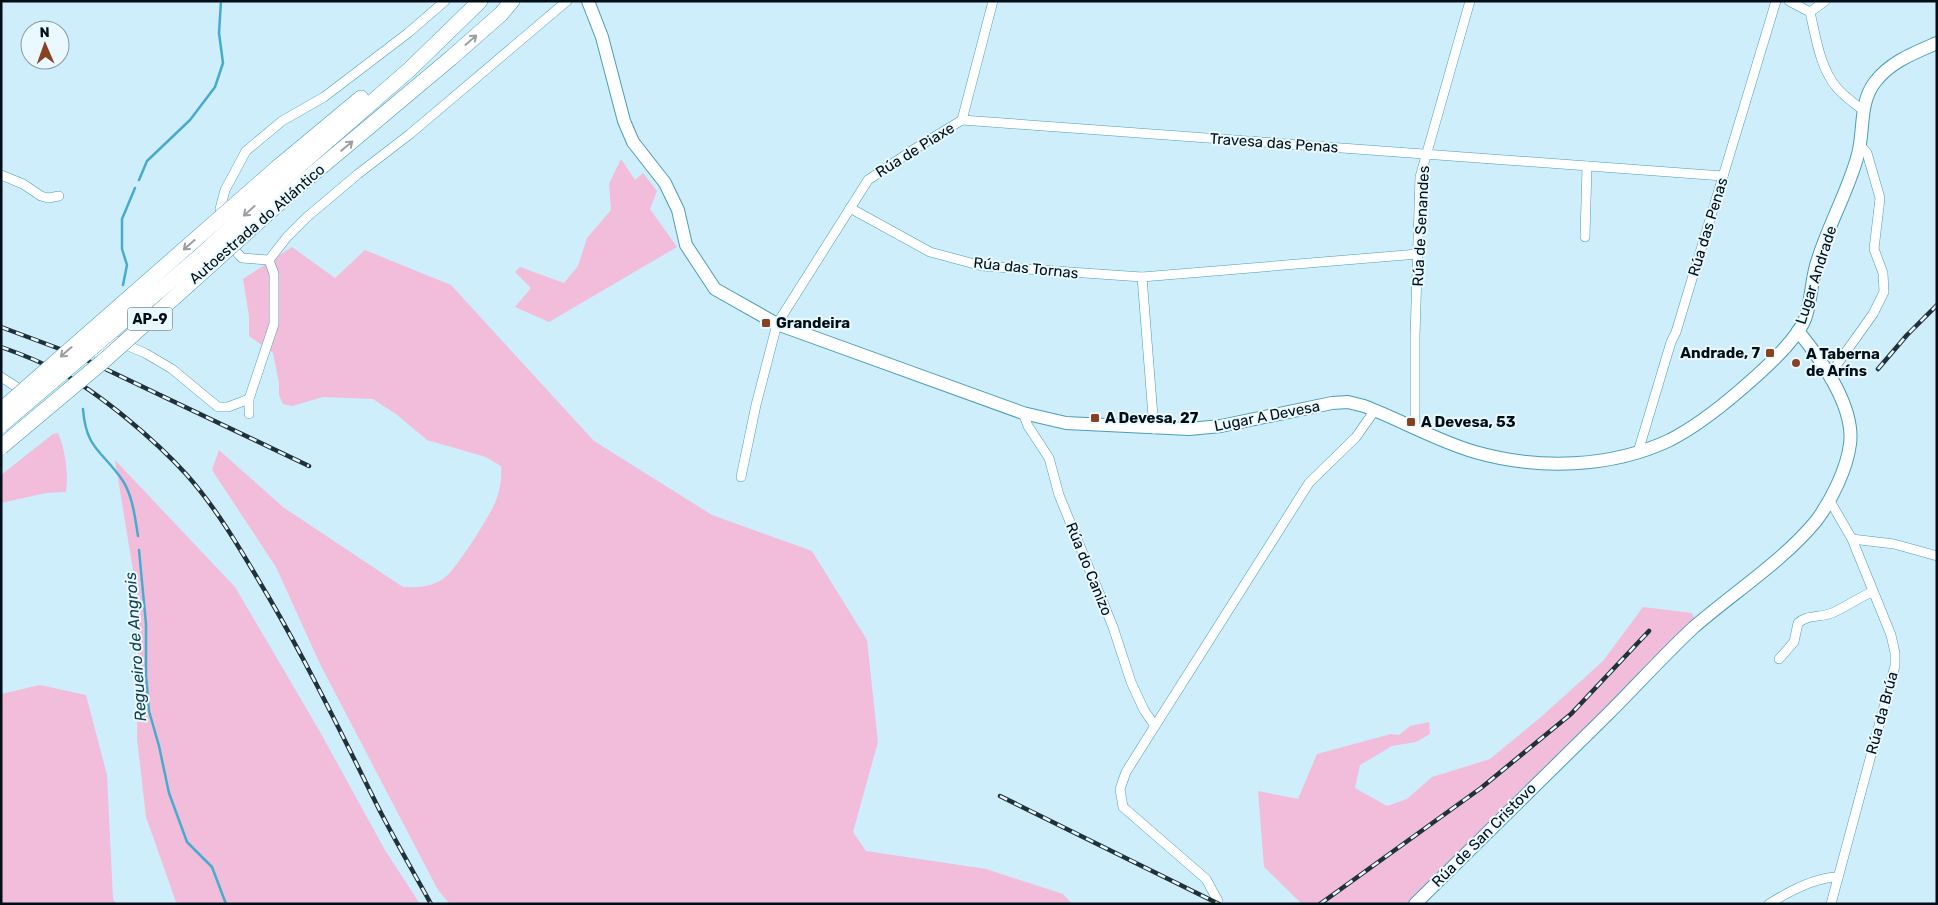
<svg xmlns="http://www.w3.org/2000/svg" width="1938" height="905" font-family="Rubik,sans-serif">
	<rect width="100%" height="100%" fill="#cfeefb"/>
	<!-- green -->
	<g fill="#f1bdda">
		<polygon points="621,159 635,180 643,173 657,191 650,209 677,247 549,322 515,307 531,288 515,272 520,267 564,283 578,266 587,238 611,210 609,184"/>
		<path d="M292,247L335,278L365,250L451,285L594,441L712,515L812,551L867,640L878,742L853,832L866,851L986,869L1063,894L1072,904H450L438,890L320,664L276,567L212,470L219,450L283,507L403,587C418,588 430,587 443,579C454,573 489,517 495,503C500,491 502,479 501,466L486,457L427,440L396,414L373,399L323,397L292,406L283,404L279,395V383L273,353L249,336V316L243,279Z"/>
		<path d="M58,433C65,448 69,476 66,492L46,493L1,503V475L53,434Z"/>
		<polygon points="115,460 235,587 319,730 385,850 420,904 185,904 176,902 146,817 137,738 139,607"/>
		<polygon points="1643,607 1692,613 1695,619 1406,904 1302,904 1264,867 1258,791 1298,799 1317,754 1391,734 1399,735 1410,726 1429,722 1430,734 1416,742 1392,746 1360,765 1355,788 1387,806 1407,799 1432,777 1490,759 1541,717 1603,661"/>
		<polygon points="40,685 86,695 107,775 113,899 117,904 1,904 1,694"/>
	</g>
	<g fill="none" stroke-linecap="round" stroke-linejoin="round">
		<!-- stream -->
		<g stroke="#45accf" stroke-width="2.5">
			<polyline points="139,180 147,161 190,120 215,87 223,63 219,33 221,1"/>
			<polyline points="123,285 127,265 122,249 122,219 135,188"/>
			<path d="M83,409C86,450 103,451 123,481C133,497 135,518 138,536"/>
			<polyline points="139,550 146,624 146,675 149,711 159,746 169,793 187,842 212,867 226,904"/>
		</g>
		<defs>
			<g id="street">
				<path d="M1789,1L1810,12C1816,38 1820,68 1837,88C1845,97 1855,104 1864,111"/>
				<polyline points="1810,12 1825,1"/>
				<polyline points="962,120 1723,176"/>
				<polyline points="1,175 23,184 41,196 48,198 59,196"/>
				<polyline points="850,208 930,252 982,266 1142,277 1418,254"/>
				<polyline points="222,219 220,209 225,190 246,151 282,121 324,97 408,33 445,1"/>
				<polyline points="1585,237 1587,166"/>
				<polyline points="228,243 242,258 269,260 287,237 307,217 358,174 410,134 567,1"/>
				<polyline points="1142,277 1154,429"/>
				<polyline points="97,353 105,346 116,341 145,353 172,369 218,407 228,407 249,399"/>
				<polyline points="1,377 26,393"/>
				<polyline points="1830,377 1838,363 1873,314 1884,292 1883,273 1874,249 1880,198 1867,153 1860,145"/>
				<polyline points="1023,413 1028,426 1049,458 1059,495 1113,627 1131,682 1144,710 1155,726"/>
				<polyline points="249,414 249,399 274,324 274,274 269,260"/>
				<polyline points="1415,427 1415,336 1420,177 1470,1"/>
				<polyline points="1638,452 1671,342 1676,332 1776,1"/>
				<polyline points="741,477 756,405 777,324 868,180 916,148 962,120 993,1"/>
				<polyline points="1830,501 1852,539 1891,635 1895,653 1895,666 1831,904"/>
				<polyline points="1852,539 1894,544 1937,556"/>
				<path d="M1779,659L1794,642L1798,623C1808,614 1820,618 1832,613C1846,607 1858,598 1872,592"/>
				<polyline points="1218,904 1218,901 1206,879 1123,807 1120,789 1126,772 1155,726 1309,483 1356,437 1375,410"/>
				<path d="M1769,904C1788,892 1815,877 1838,877"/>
			</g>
			<g id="secondary">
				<path d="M588,1L602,37L624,121L633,142L665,183L678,210L686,245L715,289L777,324L1023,413L1066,423L1189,429L1221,426L1332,403L1348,402L1364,406C1401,420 1437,441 1475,452C1538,470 1611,468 1670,440C1695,427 1717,410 1738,392C1758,375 1795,343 1805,319C1812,300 1811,278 1818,259C1829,224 1847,193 1857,158C1865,133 1858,104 1875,82C1890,62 1914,53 1937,43"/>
				<path d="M1415,904C1480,840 1545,776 1610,712C1638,684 1665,654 1694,627C1733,593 1783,561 1816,521C1831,501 1847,469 1850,444C1855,407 1820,358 1798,331"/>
			</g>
			<g id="highway">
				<polyline points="278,167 361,98"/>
				<polyline points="285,178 409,70 480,1"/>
				<polyline points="296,188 451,58 501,14 512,1"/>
			</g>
		</defs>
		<!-- street casing -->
		<use href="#street" stroke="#499dba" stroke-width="10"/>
		<!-- secondary casing -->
		<use href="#secondary" stroke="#499dba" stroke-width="14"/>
		<!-- highway casing -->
		<use href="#highway" stroke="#499dba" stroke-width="16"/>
		<!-- street -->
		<use href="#street" stroke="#fff" stroke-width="9"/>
		<!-- secondary -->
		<use href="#secondary" stroke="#fff" stroke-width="12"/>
		<!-- highway -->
		<use href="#highway" stroke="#fff" stroke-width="15"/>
		<defs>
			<g id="rail">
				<polyline points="1,327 76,355 309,466"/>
				<path d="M1,347C21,354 41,362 60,372C101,394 155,440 186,474C219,511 243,554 268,596C309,666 344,739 380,811C396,842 414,873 431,904"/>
				<polyline points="1878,369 1907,335 1937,305"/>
				<polyline points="1000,796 1219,904"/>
				<polyline points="1320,904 1481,788 1571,714 1649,631"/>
			</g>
		</defs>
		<!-- rail casing -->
		<use href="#rail" stroke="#21313b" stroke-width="4.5"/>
		<!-- rail -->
		<use href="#rail" stroke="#e9f9ff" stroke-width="2.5" stroke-dasharray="8" stroke-linecap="butt"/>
		<defs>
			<g id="highway-bridge">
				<polyline points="1,410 278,167"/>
				<polyline points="1,425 200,256 285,178"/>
				<polyline points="1,447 107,358 296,188"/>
			</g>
		</defs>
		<!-- highway-bridge casing -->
		<use href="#highway-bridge" stroke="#499dba" stroke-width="16" stroke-linecap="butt"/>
		<!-- highway-bridge -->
		<use href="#highway-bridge" stroke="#fff" stroke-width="15"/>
	</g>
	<!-- one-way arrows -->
	<defs><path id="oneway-shaft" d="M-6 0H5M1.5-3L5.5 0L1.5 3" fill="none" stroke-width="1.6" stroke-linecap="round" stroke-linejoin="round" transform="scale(1.25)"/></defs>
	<g stroke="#999fa2">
		<use href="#oneway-shaft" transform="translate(471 40) rotate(-41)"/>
		<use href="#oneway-shaft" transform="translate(347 146) rotate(-40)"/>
		<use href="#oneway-shaft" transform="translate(249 211) rotate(138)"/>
		<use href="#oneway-shaft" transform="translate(189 245) rotate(139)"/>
		<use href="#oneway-shaft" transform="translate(66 352) rotate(139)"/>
	</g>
	<!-- markers -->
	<g fill="#894220" stroke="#e9f9ff" stroke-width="2">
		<rect x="761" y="318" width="10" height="10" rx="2.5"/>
		<rect x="1765" y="348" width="10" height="10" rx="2.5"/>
		<circle cx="1796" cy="363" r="5"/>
		<rect x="1090" y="413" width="10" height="10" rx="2.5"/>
		<rect x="1406" y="417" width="10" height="10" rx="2.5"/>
	</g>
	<g text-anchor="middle" stroke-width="4" stroke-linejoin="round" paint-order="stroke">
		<!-- shield labels -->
		<rect fill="#e9f9ff" stroke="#46545d" stroke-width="1" x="127.5" y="307.5" width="45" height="23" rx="4"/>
		<g font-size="14" font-weight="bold" fill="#000e17">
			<text x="150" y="324">AP-9</text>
		</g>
		<!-- street labels -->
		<g font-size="15" fill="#000e17" stroke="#e9f9ff">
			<text transform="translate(1274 143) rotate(4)" y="5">Travesa das Penas</text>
			<text transform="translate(915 150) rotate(-32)" y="5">Rúa de Piaxe</text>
			<text transform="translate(257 224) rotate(-41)" y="5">Autoestrada do Atlántico</text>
			<text transform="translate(1421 226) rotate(-87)" y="5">Rúa de Senandes</text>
			<text transform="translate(1708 227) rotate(-73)" y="5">Rúa das Penas</text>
			<text transform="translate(1026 268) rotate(6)" y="5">Rúa das Tornas</text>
			<text transform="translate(1816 275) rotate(-72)" y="5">Lugar Andrade</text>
			<text transform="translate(1267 416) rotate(-11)" y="5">Lugar A Devesa</text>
			<text transform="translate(1089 569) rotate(68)" y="5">Rúa do Canizo</text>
			<text transform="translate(1882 713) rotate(-75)" y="5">Rúa da Brúa</text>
			<text transform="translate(1484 835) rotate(-45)" y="5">Rúa de San Cristovo</text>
		</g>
		<!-- poi labels -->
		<g font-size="15" font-weight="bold" fill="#000e17" stroke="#e9f9ff" text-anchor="start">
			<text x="776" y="328">Grandeira</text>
			<text x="1760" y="358" text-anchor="end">Andrade, 7</text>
			<text x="1806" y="359">A Taberna<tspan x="1806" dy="17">de Aríns</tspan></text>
			<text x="1105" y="423">A Devesa, 27</text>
			<text x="1421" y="427">A Devesa, 53</text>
		</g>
		<!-- water labels -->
		<g font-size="16" font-style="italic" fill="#134150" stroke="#e9f9ff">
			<text transform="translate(135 647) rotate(-94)" y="6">Regueiro de Angrois</text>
		</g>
	</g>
	<!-- border -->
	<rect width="1938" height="905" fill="none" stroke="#000e17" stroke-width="5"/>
	<!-- north arrow -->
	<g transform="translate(45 45) rotate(358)"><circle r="24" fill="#e9f9ff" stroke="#8c9ba2"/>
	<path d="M0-4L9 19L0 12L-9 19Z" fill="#894220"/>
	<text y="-8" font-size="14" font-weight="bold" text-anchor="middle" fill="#000e17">N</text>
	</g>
</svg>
